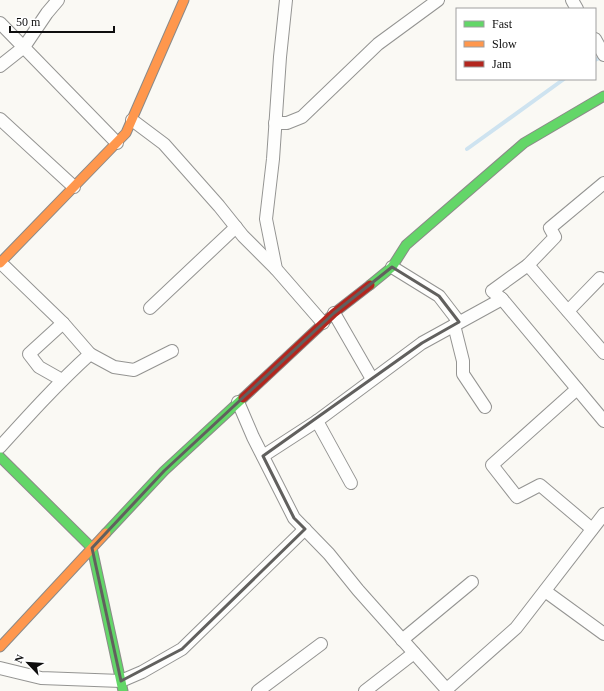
<svg xmlns="http://www.w3.org/2000/svg" width="604" height="691" font-family="'Times New Roman',serif">
	<rect width="100%" height="100%" fill="#faf9f4"/>
	<g fill="none" stroke-linecap="round" stroke-linejoin="round">
		<!-- stream -->
		<g stroke="#cee3f0" stroke-width="4">
			<polyline points="595,60 604,56"/>
			<polyline points="467,149 564,79"/>
		</g>
		<defs>
			<g id="street">
				<polyline points="286,0 280,57 273,159 266,219 276,269 323,323"/>
				<polyline points="572,0 577,9"/>
				<polyline points="0,23 117,143"/>
				<polyline points="595,39 604,55"/>
				<polyline points="0,66 24,47 47,13 58,0"/>
				<polyline points="0,119 74,187"/>
				<polyline points="132,120 164,144 219,206 243,236 276,269"/>
				<polyline points="275,123 287,123 302,117 378,44 438,0"/>
				<polyline points="528,265 555,237 550,228 604,183"/>
				<polyline points="392,267 439,296 459,322"/>
				<polyline points="502,299 492,291 528,265 604,353"/>
				<polyline points="150,308 236,227"/>
				<polyline points="568,311 600,278"/>
				<polyline points="334,313 372,379"/>
				<polyline points="454,325 463,361 463,374 485,407"/>
				<polyline points="90,354 114,367 134,370 172,351"/>
				<polyline points="62,380 39,367 29,354 63,323"/>
				<polyline points="577,389 492,465 517,497 540,485 592,529"/>
				<polyline points="238,402 253,437 294,518 329,554 358,590 448,691"/>
				<polyline points="317,421 351,483"/>
				<path d="M0,447C29,415 58,383 90,354L63,323L1,263"/>
				<polyline points="263,456 317,421 422,343 502,299 604,421"/>
				<polyline points="545,591 604,634"/>
				<polyline points="402,640 472,582"/>
				<polyline points="0,668 41,678 121,681 142,672 182,649 305,529"/>
				<polyline points="447,689 516,628 604,514"/>
				<polyline points="258,691 321,644"/>
				<polyline points="365,691 414,653"/>
			</g>
			<g id="fast">
				<polyline points="370,285 392,267 406,245 524,143 604,96"/>
				<polyline points="0,457 92,548 123,691"/>
				<polyline points="106,533 164,471 243,398"/>
			</g>
			<g id="slow">
				<polyline points="0,263 126,133 184,0"/>
				<polyline points="0,647 106,533"/>
			</g>
			<polyline id="jam" points="243,398 334,313 370,285"/>
		</defs>
		<!-- street casing -->
		<use href="#street" stroke="#949492" stroke-width="14"/>
		<!-- fast casing -->
		<use href="#fast" stroke="#8b8a88" stroke-width="11"/>
		<!-- slow casing -->
		<use href="#slow" stroke="#8b8a88" stroke-width="11"/>
		<!-- jam casing -->
		<use href="#jam" stroke="#8b8a88" stroke-width="11"/>
		<!-- street -->
		<use href="#street" stroke="#fefefd" stroke-width="12"/>
		<!-- fast -->
		<use href="#fast" stroke="#63d668" stroke-width="9"/>
		<!-- slow -->
		<use href="#slow" stroke="#ff974d" stroke-width="9"/>
		<!-- jam -->
		<use href="#jam" stroke="#b3261e" stroke-width="9"/>
	</g>
	<!-- marked area -->
	<path fill="none" stroke="#61605e" stroke-width="3" stroke-linejoin="round" d="M392,267L439,296L459,322L422,343L263,456L294,518L305,529L182,649L121,681L92,548L164,471L334,313Z"/>
	<!-- legend -->
	<rect x="456" y="8" width="140" height="72" fill="#ffffff" stroke="#9f9f9f"/>
	<rect x="464" y="21" width="20" height="6" fill="#63d668" stroke="#9f9f9f"/>
	<text x="492" y="28" font-size="12" fill="#0e0e0e">Fast</text>
	<rect x="464" y="41" width="20" height="6" fill="#ff974d" stroke="#9f9f9f"/>
	<text x="492" y="48" font-size="12" fill="#0e0e0e">Slow</text>
	<rect x="464" y="61" width="20" height="6" fill="#b3261e" stroke="#9f9f9f"/>
	<text x="492" y="68" font-size="12" fill="#0e0e0e">Jam</text>
	<!-- north arrow -->
	<g transform="translate(28 663) rotate(295)" stroke="#ffffff" stroke-width="3" paint-order="stroke">
	<path d="M0-3L7 15L0 10L-7 15Z" fill="#0e0e0e"/>
	<text y="-6" font-size="11" font-weight="bold" text-anchor="middle" fill="#0e0e0e">N</text>
	</g>
	<!-- scale -->
	<path d="M10 26v6h104v-6" fill="none" stroke="#0e0e0e" stroke-width="2"/>
	<text x="16" y="26" font-size="12" fill="#0e0e0e" stroke="#ffffff" stroke-width="3" paint-order="stroke">50 m</text>
</svg>
